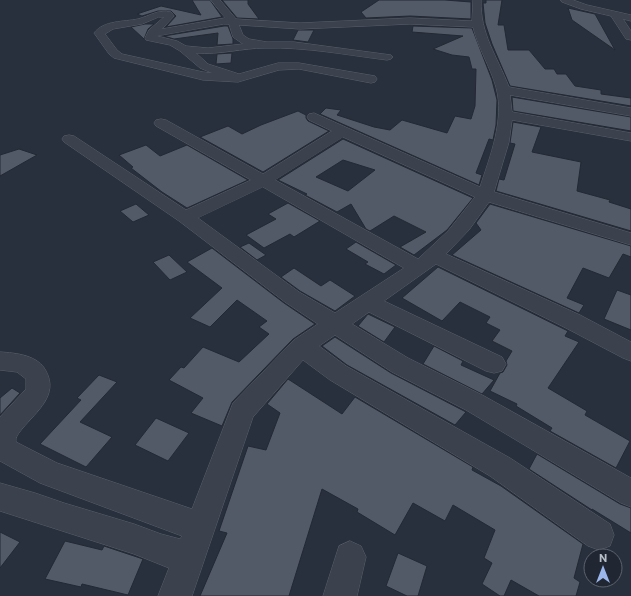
<svg xmlns="http://www.w3.org/2000/svg" width="631" height="596" font-family="Commissioner,sans-serif">
	<rect width="100%" height="100%" fill="#28303d"/>
	<!-- building -->
	<g fill="#525967" stroke="#232934" fill-rule="evenodd">
		<polygon points="192,0 210,0 222,17 166,27 176,16 171,11 158,11 142,16 137,14 161,6 201,15"/>
		<polygon points="222,0 248,0 248,4 259,19 237,18"/>
		<polygon points="379,0 445,0 471,2 471,19 410,16 366,18 361,12"/>
		<polygon points="486,0 502,0 498,25 504,25 508,50 529,50 545,69 554,69 557,74 566,74 575,86 601,90 601,94 631,98 631,106 510,86 492,44 485,23 483,3 486,3"/>
		<polygon points="568,8 595,14 615,50 572,20"/>
		<polygon points="145,24 154,24 148,29 144,39 131,27"/>
		<polygon points="224,26 228,26 233,39 233,44 217,45 218,33 174,39 164,36"/>
		<polygon points="413,26 472,28 492,80 497,100 496,125 493,140 489,139 476,173 482,175 479,185 320,114 326,108 341,110 337,115 374,127 390,130 402,120 447,133 455,116 471,119 475,106 476,69 472,69 469,57 452,55 433,49 463,36 412,32"/>
		<polygon points="298,30 314,30 308,42 293,40"/>
		<polygon points="232,53 231,63 216,64 217,54"/>
		<polygon points="512,97 631,117 631,131 513,111"/>
		<polygon points="298,111 306,115 306,118 308,121 329,131 263,172 200,137 228,126 242,134 261,125"/>
		<polygon points="513,122 541,127 532,152 581,162 577,191 610,200 609,202 631,209 631,231 496,191 499,179 504,180 515,144 510,143"/>
		<path d="M343,139L473,198L447,230L414,255L400,247L426,232L394,216L370,231L366,229L351,204L337,212L305,195L307,194L278,180ZM343,160L375,170L348,191L316,177Z"/>
		<polygon points="146,145 160,156 187,145 248,180 187,208 162,192 131,168 133,167 119,155"/>
		<polygon points="19,149 37,155 0,176 0,155"/>
		<polygon points="288,203 320,221 294,237 290,234 264,248 246,235 276,219 268,214"/>
		<polygon points="136,204 149,215 133,222 120,211"/>
		<polygon points="490,204 631,246 631,257 623,254 609,278 583,268 567,298 584,305 579,313 452,255 481,230 476,223"/>
		<polygon points="356,242 396,265 384,274 365,264 368,262 346,249"/>
		<polygon points="249,243 266,255 257,260 240,247"/>
		<polygon points="212,248 284,303 315,324 293,339 232,402 222,426 191,413 203,398 169,380 181,367 184,368 203,347 239,362 269,334 259,327 267,321 237,300 210,327 190,318 222,288 187,262"/>
		<polygon points="169,255 187,272 170,280 153,262"/>
		<polygon points="438,267 568,331 565,336 579,342 548,388 587,411 585,415 630,441 616,468 550,431 552,428 516,406 517,404 490,391 500,373 503,372 507,365 506,361 512,351 492,341 500,330 486,323 490,317 460,302 442,321 402,298"/>
		<polygon points="294,268 321,286 330,280 355,296 335,311 300,291 281,277"/>
		<polygon points="617,290 631,295 631,330 604,319"/>
		<polygon points="368,314 395,327 384,342 358,326"/>
		<polygon points="335,337 391,373 466,412 455,425 347,365 322,346"/>
		<polygon points="434,346 463,361 461,365 494,380 482,394 423,364"/>
		<polygon points="99,375 117,382 80,422 112,437 86,467 40,444 81,400 77,398"/>
		<polygon points="288,379 342,414 355,397 473,467 472,470 501,486 583,544 574,578 580,582 576,596 539,596 511,580 504,596 500,596 482,584 492,563 484,558 495,530 453,505 445,521 413,503 395,535 357,512 358,509 322,489 289,596 200,596 227,533 219,531 248,446 266,450 280,413 267,404"/>
		<polygon points="12,388 20,393 0,415 0,398"/>
		<polygon points="156,418 189,433 168,461 135,445"/>
		<polygon points="537,454 620,504 631,508 631,533 592,509 592,510 529,469"/>
		<polygon points="0,532 20,542 0,568"/>
		<polygon points="65,541 102,550 104,546 143,559 128,595 82,584 81,587 45,579"/>
		<polygon points="398,553 427,566 418,596 407,596 386,586"/>
	</g>
	<g fill="none" stroke-linecap="round" stroke-linejoin="round">
		<defs>
			<g id="street">
				<path d="M211,0H220L236,19L300,23L410,18L472,21L473,0H481C480,34 497,56 509,87L631,108V116L510,95L512,112L631,133V141L512,120L509,142L494,192L631,233V245L489,202L469,230L446,254L580,315L631,342V361L623,358L564,327L436,264L384,301L502,357L506,364L502,371L494,373L486,371L369,312L352,324L408,358L484,396L631,478V507L621,503L466,410L392,372L335,335L319,346L346,366L510,458L610,524L614,535L610,546L599,550L588,546L490,476L330,380L303,360L253,417L192,596H158L169,568L134,554L0,511V483L35,493L64,503L134,524L161,534L180,539L182,536L40,483L0,461V417L26,389V379L17,372L0,370V352C16,353 38,355 46,371C59,395 37,411 22,429C19,433 15,437 16,442L57,463L192,509L233,403L294,340L318,324L285,302L179,221L64,142L62,139L64,136L69,135L74,136L186,210L251,180L156,126L154,123L156,120L161,119L166,120L263,174L332,131L309,120L307,117L309,114L314,113L480,187C490,156 505,120 496,87C490,66 478,48 473,27L410,24L300,29L239,25L243,35L249,39L267,42H294L391,55L393,57L391,59L387,60C347,55 306,47 265,48C243,48 219,55 196,53L208,64L239,74L278,63H299L375,76L377,79L375,82L371,83L299,69L279,70L238,82L203,80L114,58L109,54L94,33C104,20 124,22 138,19C150,16 158,9 171,12L174,16L162,29L225,18ZM159,17H164L149,30L145,38L146,40L170,45L180,51L200,68L212,73L203,72L122,54L117,50L105,34L113,29L142,24ZM224,24H229L233,37L243,44L208,48L186,46L177,41L157,36ZM343,137L475,197L448,231L418,259L275,180ZM263,187L404,268L335,313L299,292L198,218Z"/>
				<polygon points="561,0 573,0 587,5 631,15 631,21 623,19 631,31 631,40 626,39 611,16 581,9 562,2"/>
				<polygon points="350,541 361,546 366,557 357,596 323,596 339,546"/>
			</g>
		</defs>
		<!-- street casing -->
		<use href="#street" stroke="#5a606b" stroke-width="1"/>
		<!-- street -->
		<use href="#street" fill="#3c424d" fill-rule="evenodd"/>
	</g>
	<!-- north arrow -->
	<g transform="translate(603 568)"><circle r="19" fill="#212732" stroke="#5d636e"/>
	<path d="M0-3L7 15L0 10L-7 15Z" fill="#9ab6eb"/>
	<text y="-6" font-size="11" font-weight="bold" text-anchor="middle" fill="#b8bec8">N</text>
	</g>
</svg>
